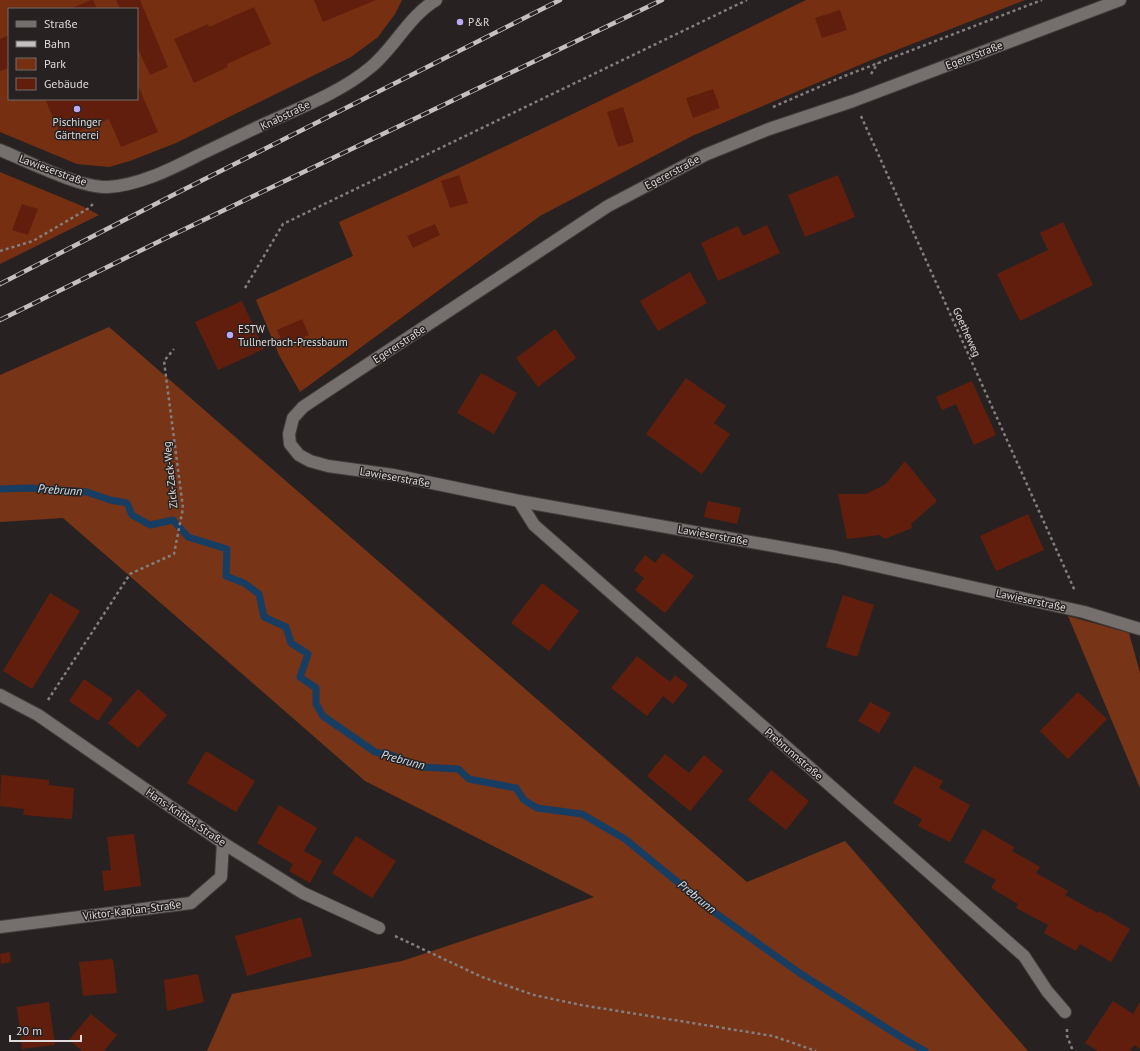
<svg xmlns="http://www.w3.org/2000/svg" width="1140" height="1051" font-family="'PT Sans',sans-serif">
	<rect width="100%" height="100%" fill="#272221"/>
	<!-- green -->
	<g fill="#763011" fill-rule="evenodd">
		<path d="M0,0H402L395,14L378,37L351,57L176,143L130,161L109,167L77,164L0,132ZM9,9H137V99H9Z"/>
		<path d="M806,0H1025L876,58L692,136L540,216L300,392L279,355L256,300L353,256L339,222C497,153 651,76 806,0Z"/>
		<polygon points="0,172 82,206 99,215 0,264"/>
	</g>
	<!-- forest -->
	<g fill="#773417">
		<polygon points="109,327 747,882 845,841 1028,1051 207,1051 232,994 402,961 594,897 365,781 63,518 0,522 0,375"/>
		<polygon points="1068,616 1129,633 1140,673 1140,788"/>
	</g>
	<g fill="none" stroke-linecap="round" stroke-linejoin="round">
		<!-- stream -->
		<polyline stroke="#173d62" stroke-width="7" points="0,489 30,488 87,492 110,500 127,503 132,515 150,525 173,520 188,537 227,549 226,576 244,583 259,594 264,617 286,627 291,643 308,654 300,677 316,688 316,704 323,716 375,752 391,755 421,767 458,769 469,779 516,788 524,800 537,808 582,814 625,839 714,912 801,974 904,1039 925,1051"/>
	</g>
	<!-- building -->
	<g fill="#621e0d">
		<polygon points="91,0 93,0 97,9 70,9"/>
		<polygon points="116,0 140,0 168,67 150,75 137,47 137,9 120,9"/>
		<polygon points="314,0 376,0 323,22"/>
		<polygon points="254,7 271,44 227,64 228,67 194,83 174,39 208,24 209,27"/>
		<polygon points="840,10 847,30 822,38 815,18"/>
		<polygon points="9,35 9,68 0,71 0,39"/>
		<polygon points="137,83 158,132 121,147 109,119 62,138 45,99 137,99"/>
		<polygon points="713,89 720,108 693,118 686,98"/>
		<polygon points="623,107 634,142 618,147 607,112"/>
		<polygon points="459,175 468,203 450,208 441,181"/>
		<polygon points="838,175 855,217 805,237 788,195"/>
		<polygon points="22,204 38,209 28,235 12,230"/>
		<polygon points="1063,222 1093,285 1020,321 997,274 1048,250 1040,233"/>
		<polygon points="435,224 440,235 413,248 407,236"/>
		<polygon points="767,225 780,253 718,281 701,243 738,226 743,236"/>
		<polygon points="690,272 707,303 658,331 640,301"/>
		<polygon points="242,301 264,349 218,370 195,322"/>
		<polygon points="302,319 309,335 284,346 277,330"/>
		<polygon points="555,329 576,358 538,387 516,358"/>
		<polygon points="481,373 517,393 494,434 457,413"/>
		<polygon points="686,378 726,406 714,423 730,434 702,474 646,434"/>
		<polygon points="972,381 996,435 974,445 956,404 942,410 936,397"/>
		<polygon points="905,461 937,501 911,524 912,528 885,539 880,535 847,539 838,494 866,494 886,484"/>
		<polygon points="708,501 741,508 737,524 704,517"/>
		<polygon points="1028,514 1044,550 996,571 980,536"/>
		<polygon points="663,553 694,576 665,613 635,590 644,578 634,570 645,555 655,563"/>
		<polygon points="542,583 579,611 549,651 511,623"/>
		<polygon points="50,593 80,611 32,689 3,671"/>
		<polygon points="843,595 874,605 857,657 826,647"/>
		<polygon points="637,656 670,682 675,675 688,685 673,704 663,696 647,716 611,688"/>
		<polygon points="84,679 113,699 98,721 69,701"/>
		<polygon points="138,689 167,715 138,748 108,723"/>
		<polygon points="1078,692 1107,719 1068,759 1040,731"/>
		<polygon points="870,702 891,713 879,733 858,721"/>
		<polygon points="206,751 255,781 236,812 187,783"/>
		<polygon points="665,754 689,773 704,755 723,771 690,811 647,776"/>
		<polygon points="914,766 943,781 939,788 970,805 950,842 918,826 922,819 893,803"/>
		<polygon points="771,770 809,801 786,830 748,800"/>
		<polygon points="1,775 49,780 49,785 74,788 72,819 23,815 24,809 0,806"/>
		<polygon points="279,805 317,828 304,851 322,861 310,883 289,871 293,864 257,843"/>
		<polygon points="983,829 1014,847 1012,851 1040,867 1036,873 1068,891 1065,895 1098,913 1099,911 1130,929 1111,962 1080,944 1076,951 1044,933 1048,925 1016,908 1018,904 991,888 996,880 964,862"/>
		<polygon points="134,834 141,886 104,891 102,871 111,870 107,837"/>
		<polygon points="356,836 396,861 372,898 332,873"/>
		<polygon points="301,917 312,956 247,976 235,936"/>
		<polygon points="10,952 11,962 1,964 0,954"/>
		<polygon points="113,959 117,993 83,996 79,962"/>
		<polygon points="198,974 204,1002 167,1011 164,980"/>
		<polygon points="1113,1001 1133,1014 1140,1002 1140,1049 1134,1045 1130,1051 1098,1051 1085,1043"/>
		<polygon points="49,1002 55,1045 22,1049 17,1007"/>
		<polygon points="91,1014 117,1035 104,1051 82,1051 69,1040"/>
	</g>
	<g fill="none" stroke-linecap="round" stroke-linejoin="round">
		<defs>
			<g id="minor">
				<polyline points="1120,0 853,101 769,129 705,155 608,206 321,395 303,407 293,418 289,434 290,444 299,455 310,461 328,466 393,475 519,501 836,557 1084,612 1140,629"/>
				<path d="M0,150C27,161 80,188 108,187C140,185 171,169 199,155C220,145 241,135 262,125C299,108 340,93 371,67C395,47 409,16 436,0"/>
				<polyline points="519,501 534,525 1024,956 1047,991 1065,1012"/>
				<polyline points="0,695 38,715 223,843 303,893 379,928"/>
				<polyline points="0,927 191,903 221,877 223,843"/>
			</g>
		</defs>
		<!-- minor casing -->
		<use href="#minor" stroke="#413e3c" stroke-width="14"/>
		<!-- path -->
		<g stroke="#837f7e" stroke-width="2.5" stroke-dasharray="3 3" stroke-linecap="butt">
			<polyline points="871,74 878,63"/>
			<polyline points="773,107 842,77 1042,0"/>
			<polyline points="861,116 1075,591"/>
			<polyline points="0,251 33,241 89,208 93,204"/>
			<polyline points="245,288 283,224 747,0"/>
			<polyline points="48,700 130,574 174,554 183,508 164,361 174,349"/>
			<polyline points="395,936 482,977 534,995 581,1005 773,1036 816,1051"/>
			<polyline points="1067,1029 1067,1036 1073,1051"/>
		</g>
		<!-- minor -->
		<use href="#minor" stroke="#75706e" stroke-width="12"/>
		<defs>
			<g id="rail">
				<polyline points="0,284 173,195 560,0"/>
				<polyline points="0,320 164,239 662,0"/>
			</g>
		</defs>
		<!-- rail casing -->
		<use href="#rail" stroke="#c4c0bf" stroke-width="4.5"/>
		<!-- rail -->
		<use href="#rail" stroke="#272221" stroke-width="3" stroke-dasharray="9" stroke-linecap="butt"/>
	</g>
	<!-- markers -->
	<g fill="#bbaaf6" stroke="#272221" stroke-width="1.5">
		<circle cx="460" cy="22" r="4"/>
		<circle cx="77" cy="109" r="4"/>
		<circle cx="230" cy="335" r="4"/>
	</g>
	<g text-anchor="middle" stroke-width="3" stroke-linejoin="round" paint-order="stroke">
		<!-- poi labels -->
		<g font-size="11" fill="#dedbda" stroke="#272221" text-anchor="start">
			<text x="468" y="26">P&amp;R</text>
			<text x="77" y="126" text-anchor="middle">Pischinger<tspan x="77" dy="13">Gärtnerei</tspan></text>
			<text x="238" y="333">ESTW<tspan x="238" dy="13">Tullnerbach-Pressbaum</tspan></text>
		</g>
		<!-- street labels -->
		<g font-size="11" fill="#dedbda" stroke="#272221">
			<text transform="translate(974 55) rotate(-21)" y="4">Egererstraße</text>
			<text transform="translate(285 115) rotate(-26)" y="4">Knabstraße</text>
			<text transform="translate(53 170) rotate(20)" y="4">Lawieserstraße</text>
			<text transform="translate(672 172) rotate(-28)" y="4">Egererstraße</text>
			<text transform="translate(967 332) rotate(66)" y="4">Goetheweg</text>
			<text transform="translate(399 344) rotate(-33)" y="4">Egererstraße</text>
			<text transform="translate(170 475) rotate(-96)" y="4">Zick-Zack-Weg</text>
			<text transform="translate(395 477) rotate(10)" y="4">Lawieserstraße</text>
			<text transform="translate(713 535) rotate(10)" y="4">Lawieserstraße</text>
			<text transform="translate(1031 600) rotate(12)" y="4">Lawieserstraße</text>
			<text transform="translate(794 754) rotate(41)" y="4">Prebrunnstraße</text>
			<text transform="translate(186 817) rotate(34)" y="4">Hans-Knittel-Straße</text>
			<text transform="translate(132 910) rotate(-7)" y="4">Viktor-Kaplan-Straße</text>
		</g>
		<!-- water labels -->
		<g font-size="12" font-style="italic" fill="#d2e4f6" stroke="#272221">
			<text transform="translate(60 490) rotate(4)" y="4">Prebrunn</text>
			<text transform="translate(403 760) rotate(15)" y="4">Prebrunn</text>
			<text transform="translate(697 897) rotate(39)" y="4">Prebrunn</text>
		</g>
	</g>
	<!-- legend -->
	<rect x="8" y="8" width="130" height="92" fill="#272221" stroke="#706c6b"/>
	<rect x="16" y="21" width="20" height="6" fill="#75706e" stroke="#706c6b"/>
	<text x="44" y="28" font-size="12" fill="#dedbda">Straße</text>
	<rect x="16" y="41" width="20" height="6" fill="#c4c0bf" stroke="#706c6b"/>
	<text x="44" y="48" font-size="12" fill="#dedbda">Bahn</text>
	<rect x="16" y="58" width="20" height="12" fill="#763011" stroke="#706c6b"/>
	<text x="44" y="68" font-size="12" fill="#dedbda">Park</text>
	<rect x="16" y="78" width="20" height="12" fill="#621e0d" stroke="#706c6b"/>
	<text x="44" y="88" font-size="12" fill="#dedbda">Gebäude</text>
	<!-- scale -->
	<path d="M10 1035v6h71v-6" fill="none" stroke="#dedbda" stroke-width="2"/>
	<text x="16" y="1035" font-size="12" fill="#dedbda" stroke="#272221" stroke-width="3" paint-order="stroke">20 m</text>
</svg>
